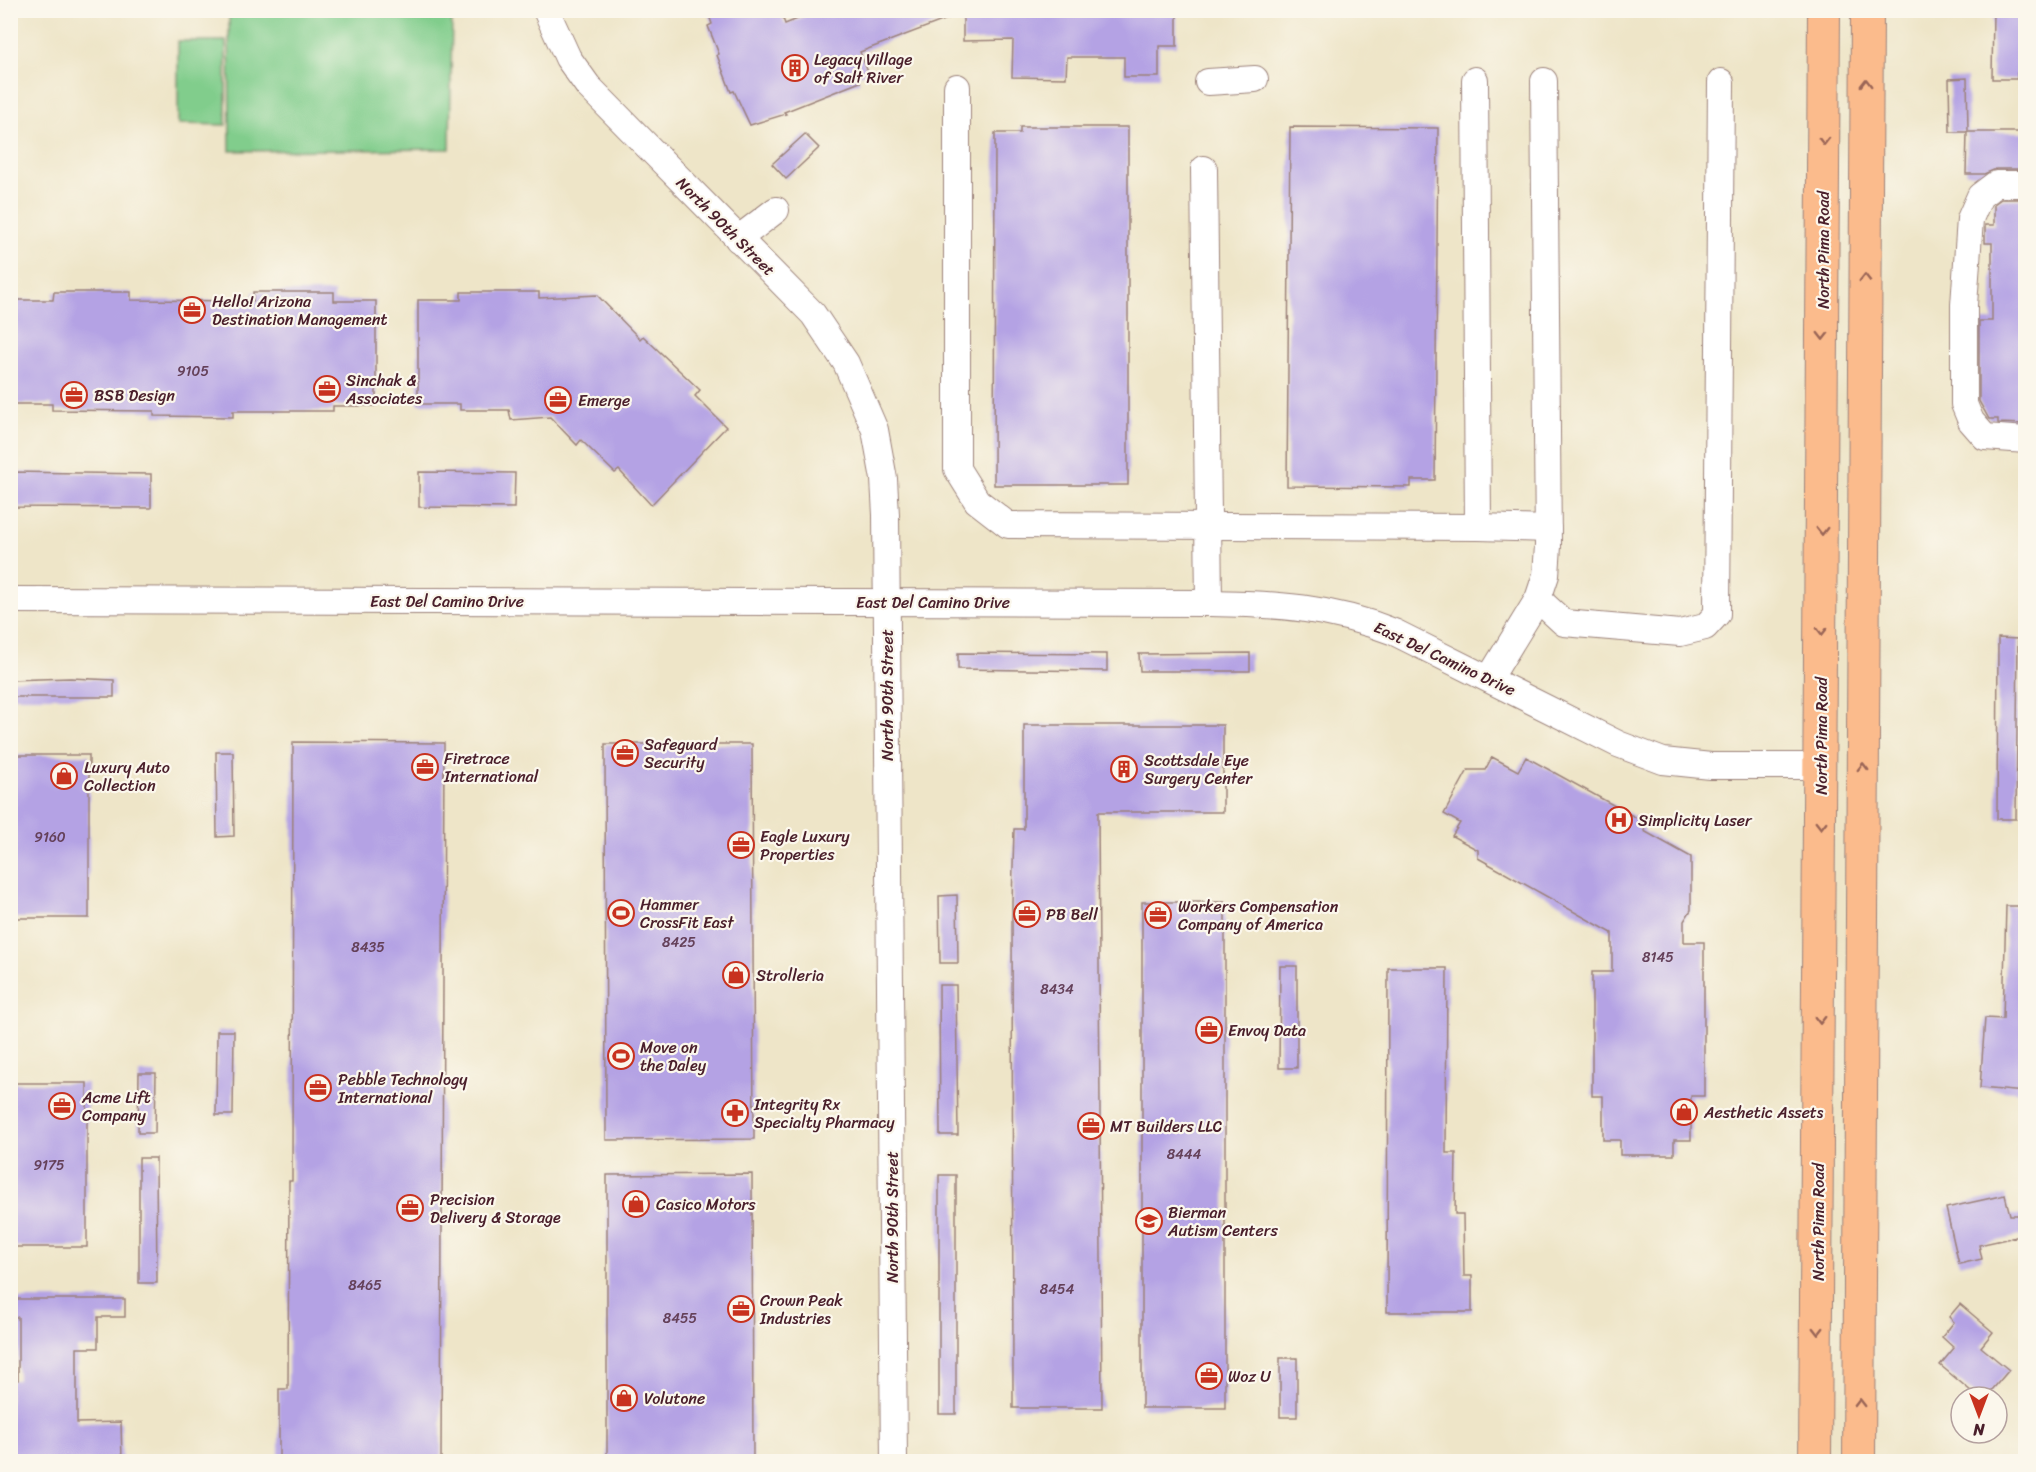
<svg xmlns="http://www.w3.org/2000/svg" width="2036" height="1472" font-family="Sriracha,sans-serif">
	<rect width="100%" height="100%" fill="#fbf7ec"/>
	<filter id="ink" filterUnits="userSpaceOnUse"><feTurbulence type="fractalNoise" baseFrequency=".0167" numOctaves="2"/><feDisplacementMap in="SourceGraphic" scale="12" xChannelSelector="R" yChannelSelector="G"/><feConvolveMatrix kernelMatrix="1 2 1 2 8 2 1 2 1" color-interpolation-filters="sRGB"/></filter>
	<filter id="wash" filterUnits="userSpaceOnUse"><feTurbulence type="fractalNoise" baseFrequency=".008" numOctaves="4" result="noise"/><feDisplacementMap in="SourceGraphic" scale="24" xChannelSelector="R" yChannelSelector="G"/><feGaussianBlur stdDeviation="1.35" result="paint"/><feColorMatrix in="noise" values="0 0 0 0 0 0 0 0 0 0 0 0 0 0 0 0 0 1.4 0 .05"/><feComposite in="paint" operator="in"/></filter>
	<g filter="url(#wash)">
		<rect width="100%" height="100%" fill="#eee5c8"/>
		<!-- green -->
		<g fill="#81cd8c" stroke="#66765c" stroke-width="1.5">
			<polygon points="229,11 452,11 450,149 230,151"/>
			<polygon points="178,41 226,41 226,125 178,124"/>
		</g>
		<g id="blocks">
			<!-- building -->
			<g fill="#b4a2e4">
				<polygon points="707,10 780,10 785,24 820,10 1177,10 1177,46 1159,46 1159,77 1124,77 1124,57 1067,57 1066,78 1012,77 1013,40 963,41 963,13 860,52 868,72 857,76 860,82 784,112 786,114 750,125 734,91 731,92 717,55 719,54 708,26 712,24"/>
				<polygon points="1993,10 2025,10 2025,73 2017,73 2017,79 1992,79"/>
				<polygon points="1967,78 1968,132 1950,132 1949,79"/>
				<polygon points="1020,127 1128,127 1128,485 994,485 995,133 1020,133"/>
				<polygon points="1290,127 1438,128 1435,480 1411,480 1411,487 1287,486"/>
				<polygon points="1967,132 2025,132 2025,169 1996,169 1984,174 1966,174"/>
				<polygon points="805,134 819,148 786,179 772,164"/>
				<polygon points="2001,199 2025,199 2025,424 1998,423 1998,419 1989,419 1979,401 1979,321 1992,321 1992,243 1985,243 1985,225 1994,225 1994,204"/>
				<polygon points="54,292 131,292 131,300 253,301 253,292 334,292 334,301 376,301 376,406 333,406 333,411 233,411 233,417 154,416 154,411 52,410 52,404 10,404 11,300 53,300"/>
				<polygon points="461,292 539,292 539,298 597,295 640,339 643,336 700,390 695,396 726,427 651,505 619,470 615,473 581,440 577,445 550,417 511,420 509,410 460,410 460,404 418,404 418,300 461,300"/>
				<polygon points="10,472 151,474 151,508 10,507"/>
				<polygon points="419,472 515,473 514,508 419,507"/>
				<polygon points="1998,638 2018,639 2016,819 1997,819"/>
				<polygon points="958,653 1107,654 1107,671 958,669"/>
				<polygon points="1250,653 1250,671 1140,671 1139,654"/>
				<polygon points="70,678 114,680 114,697 10,697 10,680"/>
				<polygon points="1024,725 1223,725 1223,812 1098,812 1102,1408 1013,1408 1012,902 1014,829 1024,829"/>
				<polygon points="293,742 444,743 441,1461 279,1461 279,1389 288,1389 289,1181 292,1181"/>
				<polygon points="605,744 752,744 754,1139 606,1140"/>
				<polygon points="216,752 233,752 234,836 217,837"/>
				<rect x="10" y="755" width="79" height="163"/>
				<polygon points="1492,757 1518,771 1526,757 1644,822 1644,831 1691,857 1691,910 1684,921 1684,942 1704,942 1704,1096 1691,1096 1691,1140 1674,1140 1674,1155 1620,1155 1620,1140 1603,1140 1603,1096 1592,1096 1592,972 1612,972 1612,933 1478,858 1478,850 1452,836 1460,823 1444,814 1468,770 1485,770"/>
				<polygon points="957,895 958,963 940,963 939,896"/>
				<rect x="1142" y="902" width="83" height="506"/>
				<polygon points="2006,906 2025,906 2025,1092 1980,1088 1985,1018 2003,1019"/>
				<polygon points="1280,966 1297,966 1297,1068 1279,1068"/>
				<polygon points="1388,968 1447,968 1446,1153 1456,1153 1455,1214 1463,1214 1464,1276 1472,1276 1472,1312 1387,1312"/>
				<polygon points="939,985 956,985 958,1135 940,1135"/>
				<polygon points="217,1031 234,1031 233,1115 216,1115"/>
				<polygon points="139,1073 156,1073 155,1133 138,1133"/>
				<rect x="10" y="1083" width="77" height="164"/>
				<polygon points="139,1158 156,1158 157,1283 139,1283"/>
				<polygon points="752,1174 753,1461 607,1461 607,1175"/>
				<rect x="939" y="1175" width="17" height="239"/>
				<polygon points="2005,1195 2010,1215 2025,1215 2025,1235 1979,1245 1982,1259 1959,1264 1946,1208"/>
				<polygon points="10,1299 125,1299 125,1317 98,1317 98,1348 77,1348 77,1423 121,1422 122,1461 10,1461 10,1380 18,1380 18,1317 10,1317"/>
				<polygon points="1960,1304 1993,1332 1981,1347 2009,1370 1986,1397 1978,1397 1940,1365 1954,1348 1942,1337 1954,1322 1949,1317"/>
				<rect x="1280" y="1358" width="17" height="59"/>
			</g>
		</g>
	</g>
	<g filter="url(#ink)">
		<use href="#blocks" fill-opacity="0" stroke="#9c827a" stroke-width="1.5"/>
		<g fill="none" stroke-linecap="round" stroke-linejoin="round">
			<defs>
				<g id="minor">
					<polyline points="546,10 568,58 588,86 813,314 846,363 875,430 884,479 886,515 894,1462"/>
					<polyline points="1544,81 1548,546 1546,575 1538,599 1564,623 1680,633 1705,627 1717,614 1721,82"/>
					<polyline points="1208,82 1255,79"/>
					<polyline points="957,87 957,469 977,501 1008,525 1478,527 1475,80"/>
					<polyline points="1204,169 1209,603"/>
					<polyline points="2026,184 1996,184 1980,196 1970,219 1964,305 1964,404 1971,421 1985,437 2026,440"/>
					<polyline points="738,239 776,210"/>
					<polyline points="1478,527 1548,529"/>
					<path d="M10,600L1209,603C1277,604 1330,607 1394,632L1618,744L1663,761L1711,766H1821"/>
					<polyline points="1489,679 1538,599"/>
				</g>
				<g id="major">
					<polyline points="1815,1462 1824,10"/>
					<polyline points="1859,1462 1867,10"/>
				</g>
			</defs>
			<!-- minor casing -->
			<use href="#minor" stroke="#9c827a" stroke-width="28"/>
			<!-- major casing -->
			<use href="#major" stroke="#9c827a" stroke-width="34"/>
			<!-- minor -->
			<use href="#minor" stroke="#fff" stroke-width="26"/>
			<!-- major -->
			<use href="#major" stroke="#fbbb8c" stroke-width="32"/>
		</g>
		<!-- one-way arrows -->
		<defs><path id="oneway-chevron" d="M-2-3.5L2.5 0L-2 3.5" fill="none" stroke-width="1.6" stroke-linecap="round" stroke-linejoin="round" transform="scale(1.5)"/></defs>
		<g stroke="#9a6557">
			<use href="#oneway-chevron" transform="translate(1866 83) rotate(-90)"/>
			<use href="#oneway-chevron" transform="translate(1824 141) rotate(90)"/>
			<use href="#oneway-chevron" transform="translate(1865 278) rotate(-90)"/>
			<use href="#oneway-chevron" transform="translate(1823 336) rotate(90)"/>
			<use href="#oneway-chevron" transform="translate(1822 531) rotate(90)"/>
			<use href="#oneway-chevron" transform="translate(1822 631) rotate(90)"/>
			<use href="#oneway-chevron" transform="translate(1863 767) rotate(-90)"/>
			<use href="#oneway-chevron" transform="translate(1821 825) rotate(90)"/>
			<use href="#oneway-chevron" transform="translate(1820 1020) rotate(90)"/>
			<use href="#oneway-chevron" transform="translate(1818 1331) rotate(90)"/>
			<use href="#oneway-chevron" transform="translate(1860 1403) rotate(-90)"/>
		</g>
	</g>
	<!-- icons -->
	<defs>
		<symbol id="building-ring" viewBox="-11 -11 22 22"><circle r="9.5" fill="#fbf7ec" stroke="#c8321e" stroke-width="1.5"/><path d="M-4-6H4V6H1V3H-1V6H-4ZM-2.5-4.3h1.7v1.8h-1.7ZM.8-4.3h1.7v1.8H.8ZM-2.5-1h1.7V.8h-1.7ZM.8-1h1.7V.8H.8Z" fill="#c8321e"/></symbol>
		<symbol id="office-ring" viewBox="-11 -11 22 22"><circle r="9.5" fill="#fbf7ec" stroke="#c8321e" stroke-width="1.5"/><path d="M-6-3h4V-5.5h4V-3h4V5H-6ZM-1-4.5V-3h2v-1.5ZM-6 0V1H6V0Z" fill="#c8321e"/></symbol>
		<symbol id="shop-ring" viewBox="-11 -11 22 22"><circle r="9.5" fill="#fbf7ec" stroke="#c8321e" stroke-width="1.5"/><path d="M-5-2.5h2.3a2.7 3.5 0 0 1 5.4 0H5L5.5 6h-11ZM-1.5-2.5h3a1.5 2.3 0 0 0-3 0Z" fill="#c8321e"/></symbol>
		<symbol id="hospital-ring" viewBox="-11 -11 22 22"><circle r="9.5" fill="#fbf7ec" stroke="#c8321e" stroke-width="1.5"/><path d="M-5-5h3v3.5h4V-5h3V5h-3V1.5h-4V5h-3Z" fill="#c8321e"/></symbol>
		<symbol id="stadium-ring" viewBox="-11 -11 22 22"><circle r="9.5" fill="#fbf7ec" stroke="#c8321e" stroke-width="1.5"/><path d="M0-5a6.5 5 0 1 0 0 10a6.5 5 0 1 0 0-10ZM-3.5-1.8h7v3.6h-7Z" fill="#c8321e"/></symbol>
		<symbol id="pharmacy-ring" viewBox="-11 -11 22 22"><circle r="9.5" fill="#fbf7ec" stroke="#c8321e" stroke-width="1.5"/><path d="M-2-6h4v4h4v4h-4v4h-4v-4h-4v-4h4Z" fill="#c8321e"/></symbol>
		<symbol id="school-ring" viewBox="-11 -11 22 22"><circle r="9.5" fill="#fbf7ec" stroke="#c8321e" stroke-width="1.5"/><path d="M0-5L7-2L0 1L-7-2ZM-4 1L0 2.5L4 1V4Q0 6-4 4Z" fill="#c8321e"/></symbol>
	</defs>
	<g fill-rule="evenodd">
		<use href="#building-ring" x="780" y="53" width="30" height="30"/>
		<use href="#office-ring" x="177" y="295" width="30" height="30"/>
		<use href="#office-ring" x="312" y="374" width="30" height="30"/>
		<use href="#office-ring" x="59" y="380" width="30" height="30"/>
		<use href="#office-ring" x="543" y="385" width="30" height="30"/>
		<use href="#office-ring" x="610" y="738" width="30" height="30"/>
		<use href="#office-ring" x="410" y="752" width="30" height="30"/>
		<use href="#building-ring" x="1109" y="754" width="30" height="30"/>
		<use href="#shop-ring" x="49" y="761" width="30" height="30"/>
		<use href="#hospital-ring" x="1604" y="805" width="30" height="30"/>
		<use href="#office-ring" x="726" y="830" width="30" height="30"/>
		<use href="#stadium-ring" x="606" y="898" width="30" height="30"/>
		<use href="#office-ring" x="1012" y="899" width="30" height="30"/>
		<use href="#office-ring" x="1143" y="900" width="30" height="30"/>
		<use href="#shop-ring" x="721" y="960" width="30" height="30"/>
		<use href="#office-ring" x="1194" y="1015" width="30" height="30"/>
		<use href="#stadium-ring" x="606" y="1041" width="30" height="30"/>
		<use href="#office-ring" x="303" y="1073" width="30" height="30"/>
		<use href="#office-ring" x="47" y="1091" width="30" height="30"/>
		<use href="#shop-ring" x="1669" y="1097" width="30" height="30"/>
		<use href="#pharmacy-ring" x="720" y="1098" width="30" height="30"/>
		<use href="#office-ring" x="1076" y="1111" width="30" height="30"/>
		<use href="#shop-ring" x="621" y="1189" width="30" height="30"/>
		<use href="#office-ring" x="395" y="1193" width="30" height="30"/>
		<use href="#school-ring" x="1134" y="1206" width="30" height="30"/>
		<use href="#office-ring" x="726" y="1294" width="30" height="30"/>
		<use href="#office-ring" x="1194" y="1361" width="30" height="30"/>
		<use href="#shop-ring" x="609" y="1383" width="30" height="30"/>
	</g>
	<g text-anchor="middle" stroke-width="4.5" stroke-linejoin="round" paint-order="stroke">
		<!-- number labels -->
		<g font-size="14" fill="#644059">
			<text x="193" y="376">9105</text>
			<text x="50" y="842">9160</text>
			<text x="679" y="947">8425</text>
			<text x="368" y="952">8435</text>
			<text x="1658" y="962">8145</text>
			<text x="1057" y="994">8434</text>
			<text x="1184" y="1159">8444</text>
			<text x="49" y="1170">9175</text>
			<text x="365" y="1290">8465</text>
			<text x="1057" y="1294">8454</text>
			<text x="680" y="1323">8455</text>
		</g>
		<!-- poi labels -->
		<g font-size="16" fill="#4a1f2b" stroke="#fbf7ec" text-anchor="start">
			<text x="814" y="65">Legacy Village<tspan x="814" dy="18">of Salt River</tspan></text>
			<text x="212" y="307">Hello! Arizona<tspan x="212" dy="18">Destination Management</tspan></text>
			<text x="346" y="386">Sinchak &amp;<tspan x="346" dy="18">Associates</tspan></text>
			<text x="94" y="401">BSB Design</text>
			<text x="578" y="406">Emerge</text>
			<text x="644" y="750">Safeguard<tspan x="644" dy="18">Security</tspan></text>
			<text x="444" y="764">Firetrace<tspan x="444" dy="18">International</tspan></text>
			<text x="1144" y="766">Scottsdale Eye<tspan x="1144" dy="18">Surgery Center</tspan></text>
			<text x="84" y="773">Luxury Auto<tspan x="84" dy="18">Collection</tspan></text>
			<text x="1638" y="826">Simplicity Laser</text>
			<text x="760" y="842">Eagle Luxury<tspan x="760" dy="18">Properties</tspan></text>
			<text x="640" y="910">Hammer<tspan x="640" dy="18">CrossFit East</tspan></text>
			<text x="1178" y="912">Workers Compensation<tspan x="1178" dy="18">Company of America</tspan></text>
			<text x="1046" y="920">PB Bell</text>
			<text x="756" y="981">Strolleria</text>
			<text x="1228" y="1036">Envoy Data</text>
			<text x="640" y="1053">Move on<tspan x="640" dy="18">the Daley</tspan></text>
			<text x="338" y="1085">Pebble Technology<tspan x="338" dy="18">International</tspan></text>
			<text x="82" y="1103">Acme Lift<tspan x="82" dy="18">Company</tspan></text>
			<text x="754" y="1110">Integrity Rx<tspan x="754" dy="18">Specialty Pharmacy</tspan></text>
			<text x="1704" y="1118">Aesthetic Assets</text>
			<text x="1110" y="1132">MT Builders LLC</text>
			<text x="430" y="1205">Precision<tspan x="430" dy="18">Delivery &amp; Storage</tspan></text>
			<text x="656" y="1210">Casico Motors</text>
			<text x="1168" y="1218">Bierman<tspan x="1168" dy="18">Autism Centers</tspan></text>
			<text x="760" y="1306">Crown Peak<tspan x="760" dy="18">Industries</tspan></text>
			<text x="1228" y="1382">Woz U</text>
			<text x="644" y="1404">Volutone</text>
		</g>
		<!-- street labels -->
		<g font-size="16" fill="#4a1f2b" stroke="#fbf7ec">
			<text transform="translate(726 226) rotate(45)" y="6">North 90th Street</text>
			<text transform="translate(1823 250) rotate(-90)" y="6">North Pima Road</text>
			<text x="447" y="607">East Del Camino Drive</text>
			<text x="933" y="608">East Del Camino Drive</text>
			<text transform="translate(1445 658) rotate(25)" y="6">East Del Camino Drive</text>
			<text transform="translate(887 695) rotate(-90)" y="6">North 90th Street</text>
			<text transform="translate(1821 736) rotate(-90)" y="6">North Pima Road</text>
			<text transform="translate(892 1217) rotate(-90)" y="6">North 90th Street</text>
			<text transform="translate(1818 1222) rotate(-90)" y="6">North Pima Road</text>
		</g>
	</g>
	<!-- margin -->
	<rect width="2036" height="1472" fill="none" stroke="#fbf7ec" stroke-width="36"/>
	<!-- north arrow -->
	<g transform="translate(1979 1415) rotate(180)"><circle r="28" fill="#fbf7ec" stroke="#b4a19f" stroke-width="1.5"/>
	<path d="M0-4.5L10 22L0 15L-10 22Z" fill="#c8321e"/>
	<text y="-9" font-size="16" font-weight="bold" text-anchor="middle" fill="#4a1f2b">N</text>
	</g>
</svg>
